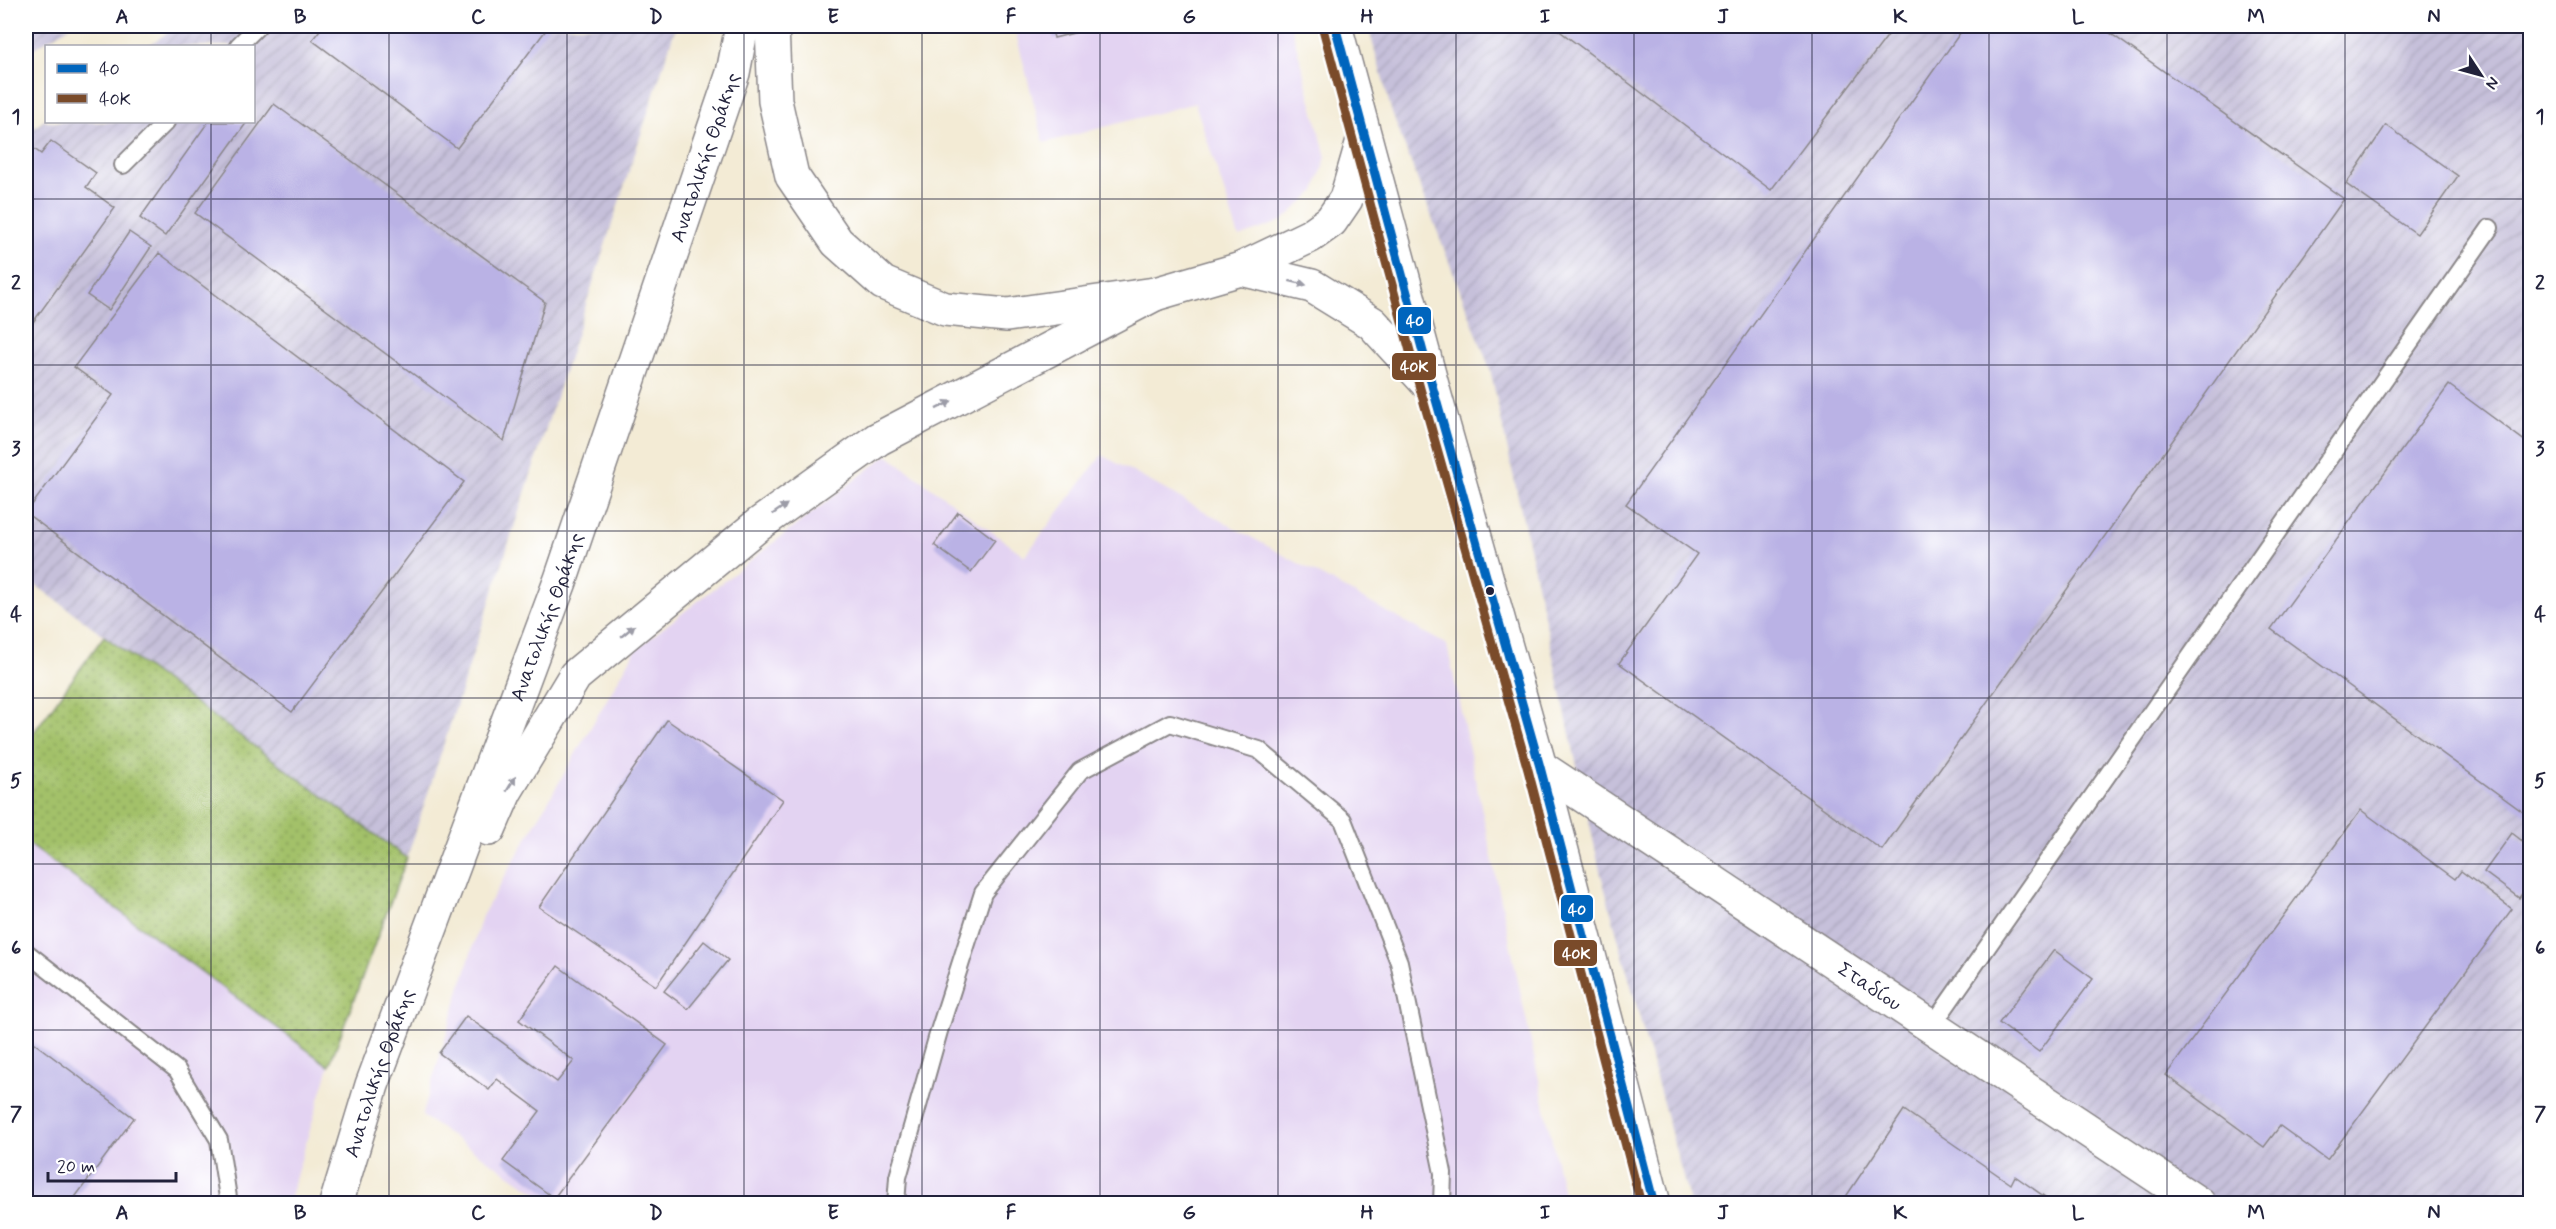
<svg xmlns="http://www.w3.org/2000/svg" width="2556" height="1229" font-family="Mynerve,sans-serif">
	<defs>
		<pattern id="industrial-furrows" width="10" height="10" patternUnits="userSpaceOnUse" patternTransform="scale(1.5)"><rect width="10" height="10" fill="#c6c0da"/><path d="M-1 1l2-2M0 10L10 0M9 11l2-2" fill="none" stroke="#aaa5bc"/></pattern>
		<pattern id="grass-dots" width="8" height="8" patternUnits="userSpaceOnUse" patternTransform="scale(1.5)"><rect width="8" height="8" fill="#a3c169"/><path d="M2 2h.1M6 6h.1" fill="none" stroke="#849c58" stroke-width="1.8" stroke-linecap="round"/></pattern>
	</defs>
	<rect width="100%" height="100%" fill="#fff"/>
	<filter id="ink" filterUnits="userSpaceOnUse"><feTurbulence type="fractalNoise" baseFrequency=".0167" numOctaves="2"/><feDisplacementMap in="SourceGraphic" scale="12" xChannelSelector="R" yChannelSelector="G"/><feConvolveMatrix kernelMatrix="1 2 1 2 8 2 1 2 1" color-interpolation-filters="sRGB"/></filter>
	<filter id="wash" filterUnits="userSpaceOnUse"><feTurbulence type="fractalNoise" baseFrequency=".008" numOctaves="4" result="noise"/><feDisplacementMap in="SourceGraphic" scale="24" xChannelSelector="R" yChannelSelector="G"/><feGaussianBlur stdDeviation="1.35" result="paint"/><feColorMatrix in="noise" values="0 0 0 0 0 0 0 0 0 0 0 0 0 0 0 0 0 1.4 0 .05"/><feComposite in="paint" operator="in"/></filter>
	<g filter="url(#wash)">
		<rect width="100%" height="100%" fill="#f3ebd5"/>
		<!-- built -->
		<g fill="#e3d3f2">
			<polygon points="1014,26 1291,26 1326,157 1315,191 1282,221 1239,237 1195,103 1044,143"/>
			<polygon points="887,455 1025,556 1102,455 1447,645 1565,1203 534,1203 540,1195 422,1116 482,916 636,649"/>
			<polygon points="26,842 329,1066 288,1203 26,1203"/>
		</g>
		<!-- industrial -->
		<g fill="url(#industrial-furrows)">
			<polygon points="26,26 71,26 26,53"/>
			<polygon points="177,26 676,26 407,858 26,578 26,134 46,119 46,122 254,122 254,46 148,46"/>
			<polygon points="1368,26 2530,26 2530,1203 1690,1203 1600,871 1490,369 1392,113"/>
		</g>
		<!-- grass -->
		<polygon fill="url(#grass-dots)" stroke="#627252" stroke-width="1.5" points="104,636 407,858 329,1066 26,842 26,743"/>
		<g id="blocks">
			<!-- building -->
			<g fill="#bab2e5">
				<polygon points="323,26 549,26 457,148 312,40"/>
				<polygon points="1051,26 1101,26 1054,38"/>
				<polygon points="1553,26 1895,26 1771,190"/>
				<polygon points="1965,26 2100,26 2344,199 1882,850 1619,663 1697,554 1626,504"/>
				<polygon points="274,104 545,302 504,441 195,213"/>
				<polygon points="208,122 247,122 165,236 140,218"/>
				<polygon points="2386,125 2458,176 2417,234 2346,184"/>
				<polygon points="51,141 96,173 86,187 115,208 26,332 26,143 41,154"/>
				<polygon points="129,232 151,247 109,310 87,295"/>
				<polygon points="159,253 464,482 292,712 26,513 113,395 74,367"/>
				<polygon points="2449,385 2530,445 2530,817 2271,629"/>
				<polygon points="958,512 995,540 971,572 934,545"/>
				<polygon points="667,720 783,800 656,986 539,907"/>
				<polygon points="2361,810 2455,879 2461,871 2512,909 2327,1160 2280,1126 2264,1147 2166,1075"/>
				<polygon points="2512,833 2530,847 2530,883 2519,898 2484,872"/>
				<polygon points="704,941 728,960 688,1009 664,991"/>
				<polygon points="2054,950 2093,979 2039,1052 1999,1023"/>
				<polygon points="558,966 667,1045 554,1198 503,1161 540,1111 497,1079 489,1090 439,1053 466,1016 557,1082 574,1061 519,1020"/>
				<polygon points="26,1037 134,1118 70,1204 26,1204"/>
				<polygon points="1904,1110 2011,1184 2015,1176 2055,1204 1841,1204"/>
			</g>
		</g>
	</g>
	<g filter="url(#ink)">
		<use href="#blocks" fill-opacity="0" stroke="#8a8688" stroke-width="1.5"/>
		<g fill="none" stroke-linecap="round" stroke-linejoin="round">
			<defs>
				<g id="service">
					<polyline points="238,46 258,26"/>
					<polyline points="123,165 166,122"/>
					<polyline points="26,952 177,1070 219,1140 229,1204"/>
					<polyline points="1932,1026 2490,228"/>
					<polyline points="896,1204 898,1177 939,1031 983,893 1080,771 1170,723 1259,750 1343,820 1399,962 1443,1173 1442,1204"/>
				</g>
				<g id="minor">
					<polyline points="772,26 775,101 792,176 837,242 883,283 945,309 1007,315 1155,294 1241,269 1310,236 1331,221 1346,199 1364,137"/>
					<path id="s1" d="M1540,767L2199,1204"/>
					<polyline points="489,829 505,792 575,676 758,525 878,439 1155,294"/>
					<path id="s2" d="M336,1204L372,1085L561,579L733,73L742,26"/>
				</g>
				<g id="secondary">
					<polyline points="1335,26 1433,389 1540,767 1654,1204"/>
					<polyline points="1241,269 1312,286 1372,323 1430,386"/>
				</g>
			</defs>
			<!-- service casing -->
			<use href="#service" stroke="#8a8688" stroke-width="20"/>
			<!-- minor casing -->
			<use href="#minor" stroke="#8a8688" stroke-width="36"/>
			<!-- secondary casing -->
			<use href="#secondary" stroke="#8a8688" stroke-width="36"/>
			<!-- service -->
			<use href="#service" stroke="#fff" stroke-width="16"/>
			<!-- minor -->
			<use href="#minor" stroke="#fff" stroke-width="33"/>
			<!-- secondary -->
			<use href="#secondary" stroke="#fff" stroke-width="33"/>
			<defs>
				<polyline id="bus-1" points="1335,26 1433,389 1540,767 1654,1204"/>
				<polyline id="bus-2" points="1323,29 1421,392 1528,770 1641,1204"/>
			</defs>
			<!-- bus-1 casing -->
			<use href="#bus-1" stroke="#fff" stroke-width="14"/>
			<!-- bus-2 casing -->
			<use href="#bus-2" stroke="#fff" stroke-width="14"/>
			<!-- bus-1 -->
			<use href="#bus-1" stroke="#0065bd" stroke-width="9"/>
			<!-- bus-2 -->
			<use href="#bus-2" stroke="#7a4b2a" stroke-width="9"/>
		</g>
		<!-- one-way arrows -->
		<defs><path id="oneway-solid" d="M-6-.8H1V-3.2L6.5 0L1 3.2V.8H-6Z" transform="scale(1.5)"/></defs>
		<g fill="#9c9ca7">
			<use href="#oneway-solid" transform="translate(1298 283) rotate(14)"/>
			<use href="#oneway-solid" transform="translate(944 405) rotate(-27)"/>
			<use href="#oneway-solid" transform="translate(780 509) rotate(-35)"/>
			<use href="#oneway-solid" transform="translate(628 631) rotate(-40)"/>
			<use href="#oneway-solid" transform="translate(511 784) rotate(-59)"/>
		</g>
	</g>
	<!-- grid -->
	<path fill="none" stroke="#22223b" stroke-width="1.5" stroke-opacity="0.55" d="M211,26V46M389,26V1204M567,26V1204M744,26V1204M922,26V1204M1100,26V1204M1278,26V1204M1456,26V1204M1634,26V1204M1812,26V1204M1989,26V1204M2167,26V1204M2345,26V1204M211,122V1204M26,199H2530M26,365H2530M26,531H2530M26,698H2530M26,864H2530M26,1030H2530"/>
	<!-- markers -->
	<circle fill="#22223b" stroke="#fff" stroke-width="2" cx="1490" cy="591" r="5"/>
	<g text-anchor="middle" stroke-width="4.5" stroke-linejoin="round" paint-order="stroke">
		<!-- street labels -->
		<g font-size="20" fill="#22223b" stroke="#fff">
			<text dy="7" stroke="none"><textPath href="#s2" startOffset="1110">Ανατολικής Θράκης</textPath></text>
			<text dy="7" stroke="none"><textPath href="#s2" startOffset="624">Ανατολικής Θράκης</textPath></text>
			<text dy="7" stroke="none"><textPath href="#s1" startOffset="396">Σταδίου</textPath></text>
			<text dy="7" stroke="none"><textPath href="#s2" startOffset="138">Ανατολικής Θράκης</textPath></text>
		</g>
	</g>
	<g stroke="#fff" stroke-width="2">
		<rect x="1397" y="306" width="35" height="29" rx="6" fill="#0065bd"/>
		<rect x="1391" y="352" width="46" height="29" rx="6" fill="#7a4b2a"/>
		<rect x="1560" y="894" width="34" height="29" rx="6" fill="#0065bd"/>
		<rect x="1553" y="939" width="45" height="28" rx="6" fill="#7a4b2a"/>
	</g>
	<g font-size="16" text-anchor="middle" font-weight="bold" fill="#fff">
		<text x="1415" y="326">40</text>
		<text x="1414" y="372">40Κ</text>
		<text x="1577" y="915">40</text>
		<text x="1576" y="959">40Κ</text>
	</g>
	<!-- margin -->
	<rect width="2556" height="1229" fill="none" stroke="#fff" stroke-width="66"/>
	<!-- legend -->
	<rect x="45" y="45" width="210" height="78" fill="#ffffff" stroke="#a7a7b1" stroke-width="1.5"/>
	<rect x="57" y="64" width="30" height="9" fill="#0065bd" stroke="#a7a7b1" stroke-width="1.5"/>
	<text x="99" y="75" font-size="18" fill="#22223b">40</text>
	<rect x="57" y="94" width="30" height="9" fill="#7a4b2a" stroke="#a7a7b1" stroke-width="1.5"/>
	<text x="99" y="105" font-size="18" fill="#22223b">40Κ</text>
	<!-- north arrow -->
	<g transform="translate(2481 75) rotate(126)" stroke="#ffffff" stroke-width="4.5" paint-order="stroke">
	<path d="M0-4.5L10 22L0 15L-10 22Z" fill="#22223b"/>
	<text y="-9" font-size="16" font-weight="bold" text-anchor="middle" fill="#22223b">N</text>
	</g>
	<!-- scale -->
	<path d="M48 1172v9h128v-9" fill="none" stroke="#22223b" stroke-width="3"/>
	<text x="57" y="1172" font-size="18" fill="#22223b" stroke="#ffffff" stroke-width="4.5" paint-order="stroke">20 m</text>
	<rect x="33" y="33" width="2490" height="1163" fill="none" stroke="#22223b" stroke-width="2"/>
	<g font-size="20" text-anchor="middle" font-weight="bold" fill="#22223b">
		<text x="122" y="23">A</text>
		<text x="300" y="23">B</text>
		<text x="478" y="23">C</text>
		<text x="656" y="23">D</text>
		<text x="833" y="23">E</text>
		<text x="1011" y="23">F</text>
		<text x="1189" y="23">G</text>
		<text x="1367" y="23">H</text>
		<text x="1545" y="23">I</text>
		<text x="1723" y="23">J</text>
		<text x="1900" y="23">K</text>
		<text x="2078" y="23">L</text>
		<text x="2256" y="23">M</text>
		<text x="2434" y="23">N</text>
		<text x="16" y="123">1</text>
		<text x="2540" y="123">1</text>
		<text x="16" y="289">2</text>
		<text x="2540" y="289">2</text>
		<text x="16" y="455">3</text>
		<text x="2540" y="455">3</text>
		<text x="16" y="621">4</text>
		<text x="2540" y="621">4</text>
		<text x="16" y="787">5</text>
		<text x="2540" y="787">5</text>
		<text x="16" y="954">6</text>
		<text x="2540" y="954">6</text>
		<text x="16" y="1120">7</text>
		<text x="2540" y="1120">7</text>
		<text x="122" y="1219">A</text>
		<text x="300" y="1219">B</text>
		<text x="478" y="1219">C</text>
		<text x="656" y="1219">D</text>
		<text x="833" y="1219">E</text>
		<text x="1011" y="1219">F</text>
		<text x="1189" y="1219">G</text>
		<text x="1367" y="1219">H</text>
		<text x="1545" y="1219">I</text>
		<text x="1723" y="1219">J</text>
		<text x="1900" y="1219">K</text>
		<text x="2078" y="1219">L</text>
		<text x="2256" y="1219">M</text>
		<text x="2434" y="1219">N</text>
	</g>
</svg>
